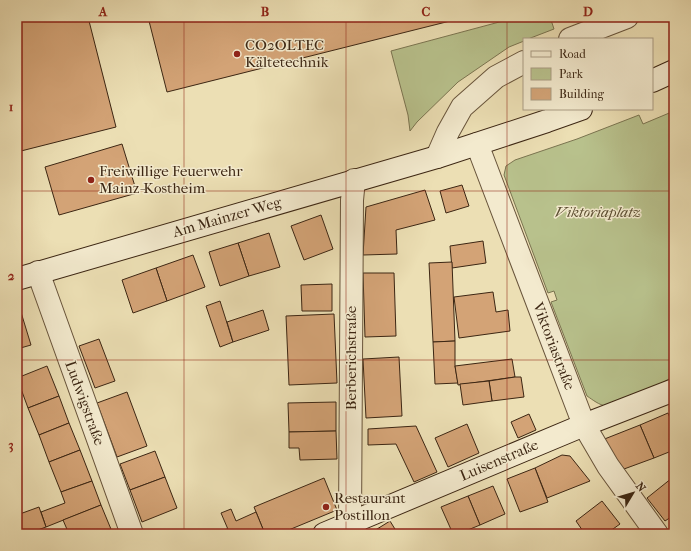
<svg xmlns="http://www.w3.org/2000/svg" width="691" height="551" font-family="'IM FELL French Canon',serif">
	<rect width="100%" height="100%" fill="#ecdfb4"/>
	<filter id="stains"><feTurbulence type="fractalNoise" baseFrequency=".005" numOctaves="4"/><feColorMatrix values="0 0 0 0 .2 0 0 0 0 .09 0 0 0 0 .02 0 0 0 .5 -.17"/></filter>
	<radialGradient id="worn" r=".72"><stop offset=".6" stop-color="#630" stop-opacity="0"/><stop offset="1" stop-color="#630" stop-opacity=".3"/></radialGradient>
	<!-- green -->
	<g fill="#b8c18c" stroke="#7a7450">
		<polygon points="518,17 550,17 554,29 528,39 524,39 524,41 509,47 458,82 417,122 410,131 408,115 391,51"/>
		<path d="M674,111V376C660,384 620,408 606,406C599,405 593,400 587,396L551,302L557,300L554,291L548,293L504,175L506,166L515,160L577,139L639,115L643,124Z"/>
	</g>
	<!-- building -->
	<g fill="#d3a376" stroke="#3c2613">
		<polygon points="17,17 88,17 116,127 17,152"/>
		<polygon points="148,17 466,17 167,92"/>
		<polygon points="122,144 137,193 59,215 45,167"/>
		<polygon points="462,185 469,206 446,213 440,191"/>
		<polygon points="425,190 435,220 396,230 397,254 363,255 366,207"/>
		<polygon points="321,215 333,249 304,260 291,226"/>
		<polygon points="269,233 280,267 249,276 238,243"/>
		<polygon points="483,241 486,263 452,268 450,246"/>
		<polygon points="238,243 249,276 220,286 209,252"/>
		<polygon points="193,255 205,287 167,301 156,268"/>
		<polygon points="452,262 455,341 433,342 429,263"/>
		<polygon points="156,268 167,301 133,313 122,280"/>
		<polygon points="363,273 394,273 396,336 365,337"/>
		<polygon points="332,284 332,311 302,311 301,285"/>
		<polygon points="493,292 496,312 508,310 510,331 459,338 454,297"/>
		<polygon points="220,301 233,342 220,347 206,306"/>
		<polygon points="20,309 31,345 17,349 17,310"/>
		<polygon points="263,310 269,330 233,342 227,322"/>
		<polygon points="334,314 337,383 289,385 286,316"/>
		<polygon points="99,339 115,381 95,388 79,346"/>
		<polygon points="455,341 455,366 458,383 435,384 433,342"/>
		<polygon points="399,357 402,416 366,418 363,359"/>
		<polygon points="512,359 515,377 458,385 455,366"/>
		<polygon points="47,366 59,396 28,408 17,378"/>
		<polygon points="515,377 521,377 524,397 492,401 489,381"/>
		<polygon points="489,381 492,401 463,405 460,384"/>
		<polygon points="127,392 147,446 117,457 97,403"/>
		<polygon points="59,396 69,423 39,435 28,408"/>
		<polygon points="336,402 336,431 289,432 288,403"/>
		<polygon points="668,413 674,428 674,450 654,458 640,425"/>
		<polygon points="529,414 536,430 518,438 511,422"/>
		<polygon points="69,423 80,450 49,462 39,435"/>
		<polygon points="467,424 479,453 448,467 435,438"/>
		<polygon points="640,425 654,458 624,469 602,440"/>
		<polygon points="416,426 437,472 414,482 396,444 368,445 368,429"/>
		<polygon points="336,431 337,459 300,460 299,448 289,448 289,432"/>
		<polygon points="80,450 92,481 61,492 49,462"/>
		<polygon points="155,451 165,477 130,490 120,464"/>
		<polygon points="562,455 570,456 590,481 547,498 535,468"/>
		<polygon points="535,468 548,502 520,512 507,479"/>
		<polygon points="165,477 177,508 142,522 130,490"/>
		<polygon points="324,478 337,510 279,534 265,534 254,507"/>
		<polygon points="672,478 674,481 674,515 665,521 647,498"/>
		<polygon points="92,481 101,505 46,527 41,512 65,503 61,492"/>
		<polygon points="493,486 505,514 480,525 468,496"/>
		<polygon points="468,496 480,525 458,534 453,534 441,507"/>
		<polygon points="602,501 620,524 606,534 585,534 576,521"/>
		<polygon points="101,505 113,534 93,534 91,530 81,534 69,534 63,520"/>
		<polygon points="39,507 46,527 27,534 21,534 17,524 17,515"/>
		<polygon points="231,509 236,521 256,512 265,534 230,534 221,513"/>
		<polygon points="390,521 398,534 369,534"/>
		<polygon points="227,529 230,534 215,534"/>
	</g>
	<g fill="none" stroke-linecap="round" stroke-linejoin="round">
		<defs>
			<g id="street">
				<polyline points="570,39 627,17"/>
				<polyline points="477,144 584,425 608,466 657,534"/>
				<polyline points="437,157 448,132 462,107 496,77 524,62"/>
				<polyline points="354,180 352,200 350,523 356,534"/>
				<polyline points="38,272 132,534"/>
			</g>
			<g id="secondary">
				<polyline points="652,81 674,71"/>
				<polyline points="17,279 437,157 547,121 581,109"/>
				<polyline points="324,534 584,425 674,390"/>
			</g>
		</defs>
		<!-- street casing -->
		<use href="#street" stroke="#68543b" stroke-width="24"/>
		<!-- secondary casing -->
		<use href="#secondary" stroke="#3c2613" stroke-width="24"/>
		<!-- street -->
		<use href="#street" stroke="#f3eace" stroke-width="22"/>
		<!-- secondary -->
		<use href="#secondary" stroke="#f3eace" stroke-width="22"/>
	</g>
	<!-- grid -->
	<path fill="none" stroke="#8f2418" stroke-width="1" stroke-opacity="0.55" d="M184,17V534M346,17V534M507,17V534M17,191H674M17,360H674"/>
	<!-- markers -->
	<g fill="#8f2418" stroke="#f3eace" stroke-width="1.5">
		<circle cx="237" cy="54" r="4"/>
		<circle cx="91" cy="180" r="4"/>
		<circle cx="326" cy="507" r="4"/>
	</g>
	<g text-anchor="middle" stroke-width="3" stroke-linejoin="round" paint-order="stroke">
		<!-- poi labels -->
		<g font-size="15" fill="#3c2613" stroke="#f3eace" text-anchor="start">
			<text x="245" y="50">CO2OLTEC<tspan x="245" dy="17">Kältetechnik</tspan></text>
			<text x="99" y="176">Freiwillige Feuerwehr<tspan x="99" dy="17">Mainz-Kostheim</tspan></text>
			<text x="334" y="503">Restaurant<tspan x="334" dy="17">Postillon</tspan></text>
		</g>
		<!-- park labels -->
		<g font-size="15" font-style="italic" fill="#5b4d31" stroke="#f3eace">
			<text x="598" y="217">Viktoriaplatz</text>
		</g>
		<!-- street labels -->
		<g font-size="15" fill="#3c2613" stroke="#f3eace">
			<text transform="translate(227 217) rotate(-16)" y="5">Am Mainzer Weg</text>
			<text transform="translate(554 346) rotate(69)" y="5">Viktoriastraße</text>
			<text transform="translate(351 358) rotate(-90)" y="5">Berberichstraße</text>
			<text transform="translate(85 403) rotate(70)" y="5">Ludwigstraße</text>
			<text transform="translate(499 460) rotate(-23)" y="5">Luisenstraße</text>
		</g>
	</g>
	<!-- margin -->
	<rect width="691" height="551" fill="none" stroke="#ecdfb4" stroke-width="44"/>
	<!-- legend -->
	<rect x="523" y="38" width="130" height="72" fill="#f3eace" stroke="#aa9c83"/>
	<rect x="531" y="51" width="20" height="6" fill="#f3eace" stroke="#aa9c83"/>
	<text x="559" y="58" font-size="12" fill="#3c2613">Road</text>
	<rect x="531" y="68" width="20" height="12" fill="#b8c18c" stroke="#aa9c83"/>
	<text x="559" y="78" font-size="12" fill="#3c2613">Park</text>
	<rect x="531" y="88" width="20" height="12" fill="#d3a376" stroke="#aa9c83"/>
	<text x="559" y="98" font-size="12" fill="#3c2613">Building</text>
	<!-- north arrow -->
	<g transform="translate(633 493) rotate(52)" stroke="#f3eace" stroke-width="3" paint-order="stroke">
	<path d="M0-3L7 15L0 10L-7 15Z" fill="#3c2613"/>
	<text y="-6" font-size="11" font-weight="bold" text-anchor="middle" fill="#3c2613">N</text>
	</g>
	<rect x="22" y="22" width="647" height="507" fill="none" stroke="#8f2418" stroke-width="1.5"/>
	<g font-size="13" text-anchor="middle" font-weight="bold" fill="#8f2418">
		<text x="103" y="16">A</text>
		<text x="265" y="16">B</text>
		<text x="426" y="16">C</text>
		<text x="588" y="16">D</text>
		<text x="11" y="111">1</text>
		<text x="11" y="280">2</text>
		<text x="11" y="449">3</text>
	</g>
	<rect width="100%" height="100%" filter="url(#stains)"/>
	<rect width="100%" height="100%" fill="url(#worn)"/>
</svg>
